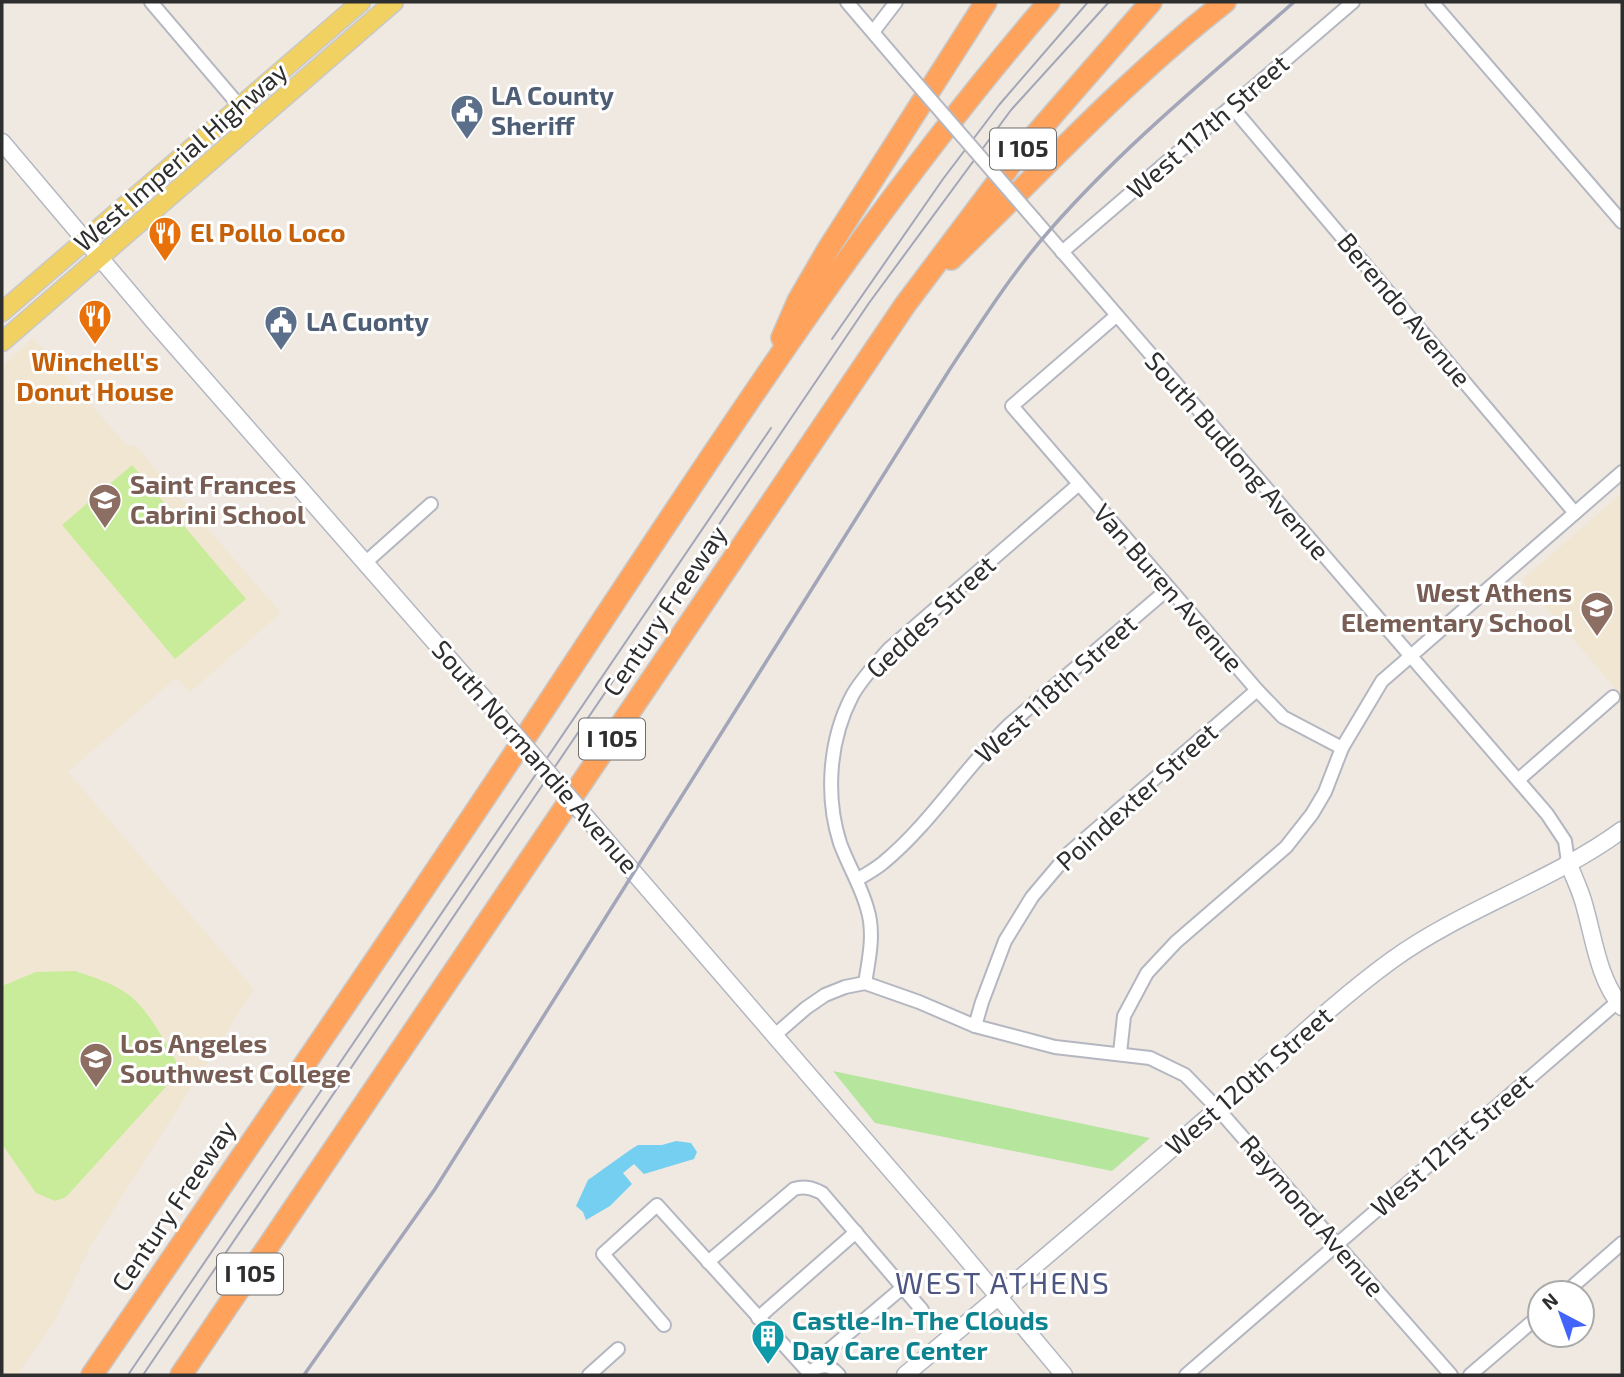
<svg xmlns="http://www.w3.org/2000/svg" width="1624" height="1377" font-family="'Exo 2',sans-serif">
	<rect width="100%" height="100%" fill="#efe9e1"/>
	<!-- education -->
	<g fill="#f0e6d1">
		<polygon points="33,338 128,447 135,445 281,613 190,692 176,678 68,772 254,989 91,1245 54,1322 17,1375 2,1375 2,366"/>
		<polygon points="1622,493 1622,696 1522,580"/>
	</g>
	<!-- green -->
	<polygon fill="#b6e59e" points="833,1071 1150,1138 1112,1171 875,1123"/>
	<!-- pitch -->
	<g fill="#c9ec9a">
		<polygon points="132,465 246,599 175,659 62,525"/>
		<path d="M75,971C93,977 110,982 126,993C149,1008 167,1047 181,1070L66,1197L55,1201L36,1193L2,1144V986L36,972Z"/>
	</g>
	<!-- water -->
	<polygon fill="#75cff0" points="676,1141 691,1143 697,1152 694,1159 644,1174 634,1164 623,1173 632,1184 610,1206 586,1220 583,1212 576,1206 588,1180 630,1150 638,1145 662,1145"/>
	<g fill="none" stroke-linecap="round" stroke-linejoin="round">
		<defs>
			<g id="street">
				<polyline points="151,2 254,123"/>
				<polyline points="847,2 905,70"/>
				<polyline points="1432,2 1622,222"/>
				<polyline points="873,32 896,2"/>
				<polyline points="1232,107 1575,513"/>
				<polyline points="1034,219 1547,814 1565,841 1568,862"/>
				<polyline points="1062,252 1353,2"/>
				<polyline points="1116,316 1012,406 1257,690 1283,717 1342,748"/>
				<polyline points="366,562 431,504"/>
				<polyline points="1518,780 1613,697"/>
				<path d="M857,880C866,874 876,869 884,862C932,822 965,767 1010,724L1168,589"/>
				<path d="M865,983C869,959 875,932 867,908C861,886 848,865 840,843C825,796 829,740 852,696C861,679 876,664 889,649L1079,484"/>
				<polyline points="975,1026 982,1002 1005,941 1032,897 1070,852 1257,690"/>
				<polyline points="775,1035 806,1008 825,995 845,987 865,983 919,1002 975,1026 1055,1047 1150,1058 1185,1075 1218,1109 1451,1375"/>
				<polyline points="1120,1053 1124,1016 1147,973 1176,942 1286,847 1312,814 1325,792 1342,748 1382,681 1622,472"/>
				<path d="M708,1262L794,1189C805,1186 812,1188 822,1193L922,1310"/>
				<polyline points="1565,1293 1622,1243"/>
				<polyline points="758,1318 856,1232"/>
				<polyline points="664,1325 603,1254 657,1205 811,1375"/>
				<polyline points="830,1349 902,1288"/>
				<path d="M808,1372C822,1365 829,1363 839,1375"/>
				<polyline points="589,1375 618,1349"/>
				<polyline points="1186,1375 1622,998"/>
				<polyline points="1470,1375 1540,1315"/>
			</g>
			<g id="secondary">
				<polyline points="2,142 156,324 488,703"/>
				<polyline points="598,831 946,1234 1064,1375"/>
				<path d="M1568,862C1573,876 1580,889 1584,904C1594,938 1598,979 1622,1007"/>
				<path d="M905,1375C1009,1288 1113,1200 1215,1111C1274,1061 1330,1005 1392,960C1464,908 1551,882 1622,830"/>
			</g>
			<g id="primary">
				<polyline points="2,312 361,2"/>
				<polyline points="2,342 394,2"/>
			</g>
			<g id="highway">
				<path d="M951,259C1041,172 1126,79 1225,2"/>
				<polyline points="782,338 798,301 827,251 986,2"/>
				<path d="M92,1375C246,1151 400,926 550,700C708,461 862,219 1049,2"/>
				<polyline points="181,1375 905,305 1017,156 1151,2"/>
			</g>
		</defs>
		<!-- street casing -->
		<use href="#street" stroke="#b4b7c1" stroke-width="16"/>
		<!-- secondary casing -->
		<use href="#secondary" stroke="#b4b7c1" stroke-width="19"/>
		<!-- primary casing -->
		<use href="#primary" stroke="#c9c9c9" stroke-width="21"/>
		<!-- highway casing -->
		<use href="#highway" stroke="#c9c9c9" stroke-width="24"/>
		<!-- street -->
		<use href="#street" stroke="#fff" stroke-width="12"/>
		<!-- secondary -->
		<use href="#secondary" stroke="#fff" stroke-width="16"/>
		<!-- primary -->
		<use href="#primary" stroke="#f2d163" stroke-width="18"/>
		<!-- highway -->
		<use href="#highway" stroke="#ffa35c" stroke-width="21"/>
		<!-- tram -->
		<g stroke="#a3a6b8" stroke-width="2">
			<polyline points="832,339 943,179 999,105 1088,2"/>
			<polyline points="128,1375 771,428"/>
			<polyline points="143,1375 869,303 1011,110 1109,2"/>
		</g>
		<!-- rail -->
		<path stroke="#a3a6b8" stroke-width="3.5" d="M304,1375L435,1189L950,369C981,322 1012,273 1049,231C1123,146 1211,75 1294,2"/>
		<defs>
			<polyline id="street-bridge" points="905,70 1034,219"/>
			<polyline id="secondary-bridge" points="488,703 598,831"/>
		</defs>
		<!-- street-bridge casing -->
		<use href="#street-bridge" stroke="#b4b7c1" stroke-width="16" stroke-linecap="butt"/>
		<!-- secondary-bridge casing -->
		<use href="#secondary-bridge" stroke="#b4b7c1" stroke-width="19" stroke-linecap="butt"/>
		<!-- street-bridge -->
		<use href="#street-bridge" stroke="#fff" stroke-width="12"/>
		<!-- secondary-bridge -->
		<use href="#secondary-bridge" stroke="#fff" stroke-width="16"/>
	</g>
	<!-- icons -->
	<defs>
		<symbol id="civic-pin" viewBox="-11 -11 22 30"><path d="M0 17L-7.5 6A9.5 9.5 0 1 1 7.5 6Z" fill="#5c6f8a" stroke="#fff"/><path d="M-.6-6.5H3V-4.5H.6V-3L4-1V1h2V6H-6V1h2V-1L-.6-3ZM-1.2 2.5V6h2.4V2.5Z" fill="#fff"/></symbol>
		<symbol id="restaurant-pin" viewBox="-11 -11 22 30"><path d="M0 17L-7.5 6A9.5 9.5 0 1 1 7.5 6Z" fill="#e8710a" stroke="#fff"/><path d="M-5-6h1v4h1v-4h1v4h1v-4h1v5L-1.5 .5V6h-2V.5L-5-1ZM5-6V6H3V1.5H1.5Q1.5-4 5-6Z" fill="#fff"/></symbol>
		<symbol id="school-pin" viewBox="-11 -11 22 30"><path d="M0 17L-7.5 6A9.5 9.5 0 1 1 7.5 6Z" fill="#8d6e63" stroke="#fff"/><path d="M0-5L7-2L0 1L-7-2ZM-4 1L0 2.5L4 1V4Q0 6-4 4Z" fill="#fff"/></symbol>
		<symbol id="university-pin" viewBox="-11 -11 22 30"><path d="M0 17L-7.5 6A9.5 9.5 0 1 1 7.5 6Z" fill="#8d6e63" stroke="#fff"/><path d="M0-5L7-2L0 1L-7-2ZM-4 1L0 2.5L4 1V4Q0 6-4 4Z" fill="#fff"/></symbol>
		<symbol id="building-pin" viewBox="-11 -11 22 30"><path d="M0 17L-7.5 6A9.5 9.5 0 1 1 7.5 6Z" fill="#0f9aa8" stroke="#fff"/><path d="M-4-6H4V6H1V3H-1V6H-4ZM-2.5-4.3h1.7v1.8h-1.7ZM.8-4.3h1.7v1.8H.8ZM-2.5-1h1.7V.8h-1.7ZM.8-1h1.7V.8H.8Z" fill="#fff"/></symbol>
	</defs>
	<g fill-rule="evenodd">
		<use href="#civic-pin" x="448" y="92" width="38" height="52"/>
		<use href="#restaurant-pin" x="146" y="214" width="38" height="52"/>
		<use href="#restaurant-pin" x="76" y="297" width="38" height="52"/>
		<use href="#civic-pin" x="262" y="303" width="38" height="52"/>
		<use href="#school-pin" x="86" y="481" width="38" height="52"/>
		<use href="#school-pin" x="1578" y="589" width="38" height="52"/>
		<use href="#university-pin" x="77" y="1040" width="38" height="52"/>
		<use href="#building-pin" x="749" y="1317" width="38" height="52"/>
	</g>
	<g text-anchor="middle" stroke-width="6" stroke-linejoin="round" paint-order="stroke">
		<!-- shield labels -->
		<g fill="#fff" stroke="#6d6d6d" stroke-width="2">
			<rect x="990" y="128.5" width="66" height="41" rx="5"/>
			<rect x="579" y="718.5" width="66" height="41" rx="5"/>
			<rect x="217" y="1253.5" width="66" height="41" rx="5"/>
		</g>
		<g font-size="24" font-weight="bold" fill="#2e2e2e">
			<text x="1023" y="157">I 105</text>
			<text x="612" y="747">I 105</text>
			<text x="250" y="1282">I 105</text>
		</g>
		<!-- service labels -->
		<g font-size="26" font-weight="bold" fill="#4e5e75" stroke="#fff" text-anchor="start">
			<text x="491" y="105">LA County<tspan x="491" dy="30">Sheriff</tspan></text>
			<text x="306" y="331">LA Cuonty</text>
		</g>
		<!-- street labels -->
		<g font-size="26" fill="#2e2e2e" stroke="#fff">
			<text transform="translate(1208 127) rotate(-41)" y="9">West 117th Street</text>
			<text transform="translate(181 157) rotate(-41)" y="9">West Imperial Highway</text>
			<text transform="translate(1404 310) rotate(50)" y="9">Berendo Avenue</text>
			<text transform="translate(1237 456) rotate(49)" y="9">South Budlong Avenue</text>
			<text transform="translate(1168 588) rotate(49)" y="9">Van Buren Avenue</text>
			<text transform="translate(665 611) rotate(-56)" y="9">Century Freeway</text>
			<text transform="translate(931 617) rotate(-43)" y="9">Geddes Street</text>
			<text transform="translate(1056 689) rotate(-42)" y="9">West 118th Street</text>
			<text transform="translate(535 757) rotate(49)" y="9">South Normandie Avenue</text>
			<text transform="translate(1137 797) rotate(-42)" y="9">Poindexter Street</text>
			<text transform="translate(1249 1081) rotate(-41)" y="9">West 120th Street</text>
			<text transform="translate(1452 1145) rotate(-41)" y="9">West 121st Street</text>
			<text transform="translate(174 1206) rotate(-56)" y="9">Century Freeway</text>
			<text transform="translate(1312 1216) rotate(49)" y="9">Raymond Avenue</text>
		</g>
		<!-- food labels -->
		<g font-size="26" font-weight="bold" fill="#c56008" stroke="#fff" text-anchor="start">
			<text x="190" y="242">El Pollo Loco</text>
			<text x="95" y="371" text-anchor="middle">Winchell's<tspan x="95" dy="30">Donut House</tspan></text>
		</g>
		<!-- education labels -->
		<g font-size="26" font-weight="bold" fill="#785e54" stroke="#fff" text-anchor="start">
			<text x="130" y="494">Saint Frances<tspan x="130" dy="30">Cabrini School</tspan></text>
			<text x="1572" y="602" text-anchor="end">West Athens<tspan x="1572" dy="30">Elementary School</tspan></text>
			<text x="120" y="1053">Los Angeles<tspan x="120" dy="30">Southwest College</tspan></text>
		</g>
		<!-- culture labels -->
		<g font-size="26" font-weight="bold" fill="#0d838f" stroke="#fff" text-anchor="start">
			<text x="792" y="1330">Castle-In-The Clouds<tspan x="792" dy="30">Day Care Center</tspan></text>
		</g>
		<!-- quarter labels -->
		<g font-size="30" letter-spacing="2" fill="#4d5680" stroke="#fff">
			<text x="1003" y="1294">WEST ATHENS</text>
		</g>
	</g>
	<!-- border -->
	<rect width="1624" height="1377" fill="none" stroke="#2e2e2e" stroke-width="7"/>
	<!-- north arrow -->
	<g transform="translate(1561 1314) rotate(319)"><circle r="33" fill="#ffffff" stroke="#ababab" stroke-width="2"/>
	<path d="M0-5L12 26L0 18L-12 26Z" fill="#4264fb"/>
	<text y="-10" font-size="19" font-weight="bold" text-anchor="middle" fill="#2e2e2e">N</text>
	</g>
</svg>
